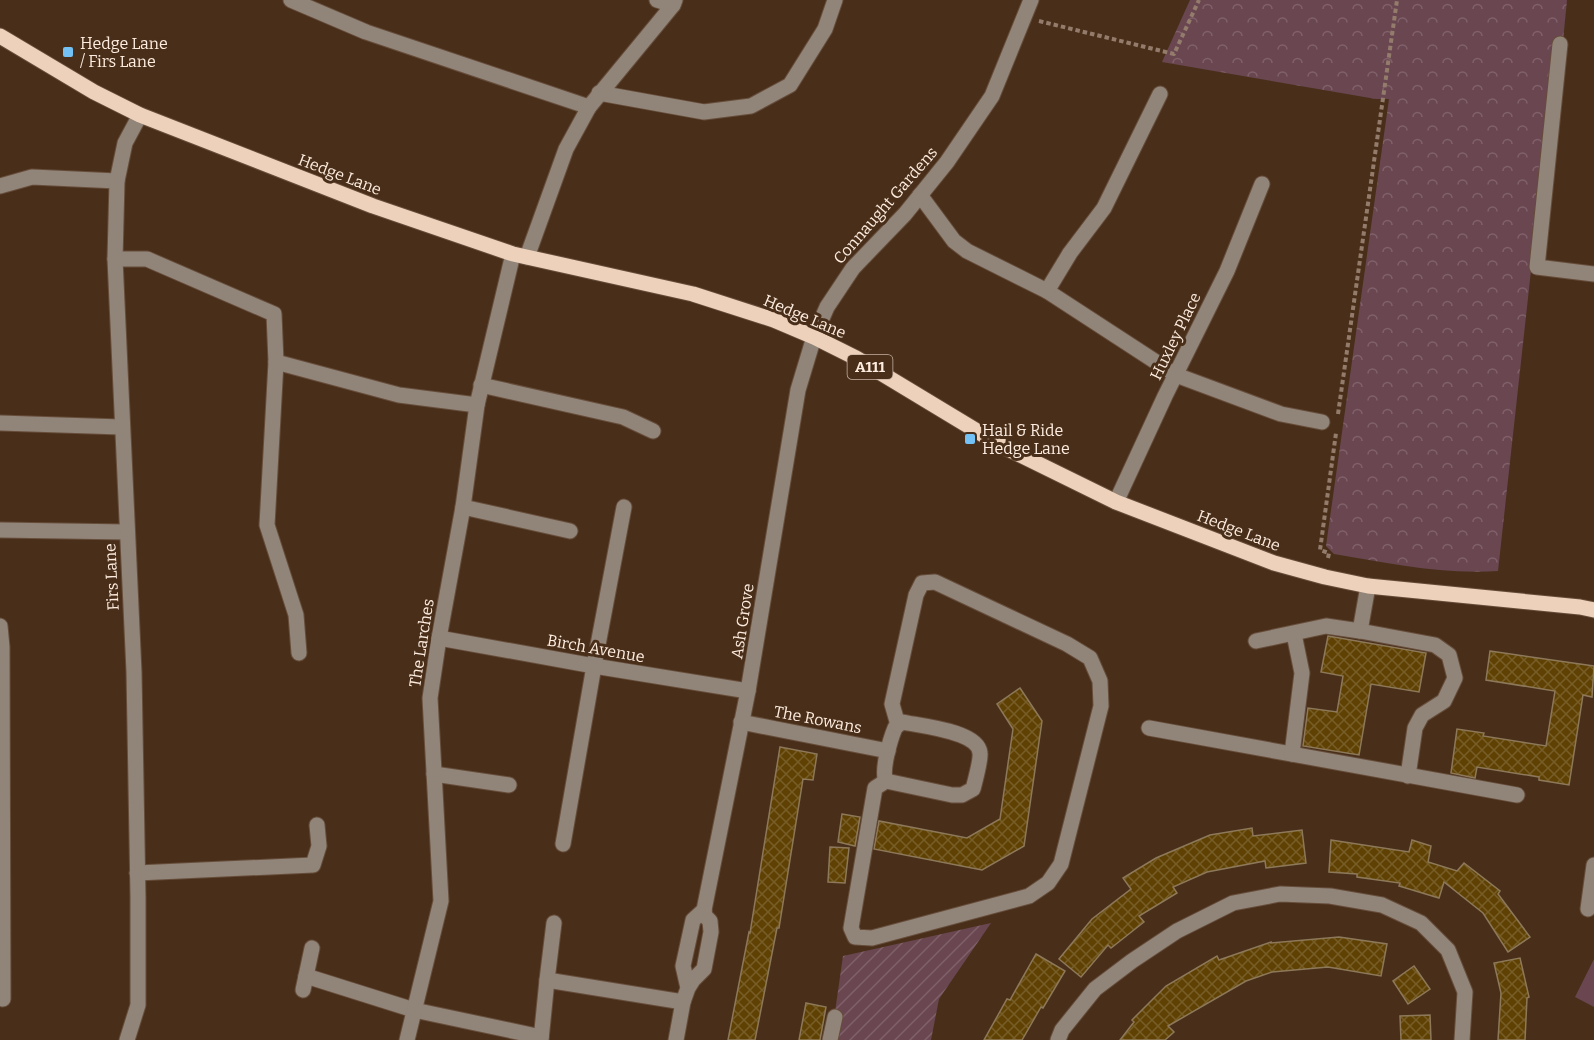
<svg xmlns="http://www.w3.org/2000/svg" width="1594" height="1040" font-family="Bitter,serif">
	<defs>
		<pattern id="park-crowns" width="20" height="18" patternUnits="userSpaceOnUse" patternTransform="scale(1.5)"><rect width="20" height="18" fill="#6a4651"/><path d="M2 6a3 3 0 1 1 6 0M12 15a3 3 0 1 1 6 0" fill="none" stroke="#80616a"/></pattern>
		<pattern id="garden-furrows" width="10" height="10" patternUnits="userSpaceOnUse" patternTransform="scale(1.5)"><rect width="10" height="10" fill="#6a4651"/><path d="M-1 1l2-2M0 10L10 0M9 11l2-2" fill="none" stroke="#80616a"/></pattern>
		<pattern id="building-cross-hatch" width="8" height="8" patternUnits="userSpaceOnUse" patternTransform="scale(1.5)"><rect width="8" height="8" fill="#5f4203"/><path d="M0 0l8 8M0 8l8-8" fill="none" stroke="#775d27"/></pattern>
	</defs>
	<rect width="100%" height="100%" fill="#492f1a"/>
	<!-- park -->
	<path fill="url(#park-crowns)" d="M1190,0H1567L1563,41L1544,152L1498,571C1443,575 1388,563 1334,554L1326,546L1389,99H1376L1162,62Z"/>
	<!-- garden -->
	<polygon fill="url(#garden-furrows)" points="991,923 939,999 931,1040 831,1040 843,956"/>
	<!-- pitch -->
	<polygon fill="#6a4651" points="1594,959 1594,1007 1575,997"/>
	<!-- building -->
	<g fill="url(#building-cross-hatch)" stroke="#8d795a" stroke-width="1.5">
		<polygon points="1328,636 1426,653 1419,692 1371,684 1359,755 1303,746 1308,708 1337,712 1343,676 1321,672"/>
		<polygon points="1490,651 1594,666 1592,697 1583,695 1569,785 1539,780 1539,777 1477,767 1475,778 1451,773 1457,729 1484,733 1483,736 1546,746 1555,691 1486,680"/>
		<polygon points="1020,688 1042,721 1024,846 982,870 874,849 879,821 967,838 1000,819 1013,729 997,704"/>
		<polygon points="780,747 817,754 813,780 803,779 779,928 777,928 755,1040 728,1040 749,932 750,933"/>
		<polygon points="842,814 860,817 855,846 838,842"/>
		<polygon points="1252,828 1253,836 1302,830 1306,863 1266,868 1265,861 1207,872 1173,887 1177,893 1139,916 1144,922 1111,948 1108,945 1081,977 1059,959 1092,919 1131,889 1123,878 1156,858 1210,835"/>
		<polygon points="1331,840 1409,852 1412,840 1431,846 1428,862 1457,871 1464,863 1500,891 1498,894 1530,937 1508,952 1483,913 1444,882 1439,898 1399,886 1400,883 1357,877 1357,874 1329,872"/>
		<polygon points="830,847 849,848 845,883 828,882"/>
		<polygon points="1339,937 1387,944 1381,976 1328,967 1272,972 1246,981 1168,1026 1174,1032 1165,1040 1120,1040 1134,1022 1132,1020 1166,986 1217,956 1219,960 1271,942 1271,943"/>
		<polygon points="1036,954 1065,971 1043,1008 1041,1007 1022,1040 984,1040 1007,999 1010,1000"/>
		<polygon points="1520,958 1529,997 1527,998 1525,1040 1498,1040 1501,993 1494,963"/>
		<polygon points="1414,966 1430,989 1408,1004 1393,981"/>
		<polygon points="806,1003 826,1007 820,1040 799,1040"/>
		<polygon points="1430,1015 1431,1040 1401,1040 1400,1016"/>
	</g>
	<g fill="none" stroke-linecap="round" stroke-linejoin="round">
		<defs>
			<g id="minor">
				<polyline points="291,0 366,32 589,107"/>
				<polyline points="657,0 673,5"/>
				<polyline points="1560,44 1537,267 1594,274"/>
				<polyline points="599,93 704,112 751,106 790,85 825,29 835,0"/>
				<polyline points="0,186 32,177 117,181"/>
				<polyline points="920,195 954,241 967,251 1047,291 1176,375 1281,414 1322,422"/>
				<polyline points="527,257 566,149 589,107 673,5 675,0"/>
				<polyline points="115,259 147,259 274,314 276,362"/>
				<polyline points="1047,291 1070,253 1104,208 1160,94"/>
				<polyline points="481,385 623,417 653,431"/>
				<polyline points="0,423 121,427"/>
				<polyline points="1116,502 1165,396 1227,271 1262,184"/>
				<polyline points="463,507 570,531"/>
				<polyline points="0,530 127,532"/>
				<polyline points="0,626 2,647 3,999"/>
				<polyline points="1360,631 1368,586"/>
				<polyline points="439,638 594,666 748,691"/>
				<polyline points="1256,641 1326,626 1360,631 1435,645 1449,655 1455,678 1444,701 1422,715 1415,728 1408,776"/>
				<polyline points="299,653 296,615 267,525 276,362 399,395 477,405"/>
				<polyline points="741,722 888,751"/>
				<path d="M902,722C921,726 978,731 980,753C981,760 975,781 973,789L962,795H952L886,781C881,771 890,740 895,728C897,725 899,724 902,722Z"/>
				<polyline points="1149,728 1517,795"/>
				<polyline points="1292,754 1302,673 1294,634"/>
				<polyline points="434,774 509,785"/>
				<polyline points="886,781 875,788 851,928 855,937 872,938 1029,896 1048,883 1061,864 1101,706 1100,681 1090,658 1067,644 935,582 922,583 916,595 892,704 898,725"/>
				<polyline points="563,844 594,666 624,507"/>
				<polyline points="137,873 313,865 319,846 317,825"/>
				<polyline points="1588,909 1594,865"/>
				<polyline points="704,910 748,691 798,390 814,337 827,307 853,268 905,214 947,162 992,96 1031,0"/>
				<polyline points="306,976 414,1010 541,1037"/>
				<polyline points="547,980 683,1002"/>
				<polyline points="303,990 312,948"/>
				<polyline points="127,1040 138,1005 138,897 134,672 115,259 117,181 125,143 140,115"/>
				<polyline points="407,1040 441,901 430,698 439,638 463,507 477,405 513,254"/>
				<polyline points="541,1040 547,980 554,923"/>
				<polyline points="676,1040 683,1002 688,988 693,980 704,969 711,932 710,921 705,916 704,910 693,920 683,966 688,988"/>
				<polyline points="830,1040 835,1017"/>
				<polyline points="1058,1040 1062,1030 1095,989 1132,961 1177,931 1233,903 1280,894 1330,896 1382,905 1421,923 1448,950 1465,992 1462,1040"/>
			</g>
			<polyline id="major" points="0,36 94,92 140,115 373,206 513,254 693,294 774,320 814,337 856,358 1000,445 1116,502 1274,563 1325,577 1368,586 1580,607 1594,610"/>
		</defs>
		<!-- minor casing -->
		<use href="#minor" stroke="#664d3a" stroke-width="17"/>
		<!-- major casing -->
		<use href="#major" stroke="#664d3a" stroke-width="17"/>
		<!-- path -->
		<g stroke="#937c6b" stroke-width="4" stroke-dasharray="4.5 3" stroke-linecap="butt">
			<polyline points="1039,21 1174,54 1199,0"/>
			<polyline points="1338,414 1397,0"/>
			<polyline points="1328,558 1329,553 1320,550 1336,433"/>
		</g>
		<!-- minor -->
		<use href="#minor" stroke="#918479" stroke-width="15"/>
		<!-- major -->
		<use href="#major" stroke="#edd1bb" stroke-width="15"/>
	</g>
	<!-- markers -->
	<g fill="#73c1f5" stroke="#492f1a" stroke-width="2">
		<rect x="62" y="46" width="12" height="12" rx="3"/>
		<rect x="964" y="433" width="12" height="12" rx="3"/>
	</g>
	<g text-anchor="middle" stroke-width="6" stroke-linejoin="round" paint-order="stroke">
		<!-- shield labels -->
		<rect fill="#492f1a" stroke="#c7b3a4" stroke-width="1.5" x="847.5" y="355" width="45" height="24" rx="4.5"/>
		<g font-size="15" font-weight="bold" fill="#fdecdf">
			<text x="870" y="372">A111</text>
		</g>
		<!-- poi labels -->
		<g font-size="16" fill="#fdecdf" stroke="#492f1a" text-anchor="start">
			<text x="80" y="49">Hedge Lane<tspan x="80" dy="18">/ Firs Lane</tspan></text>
			<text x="982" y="436">Hail &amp; Ride<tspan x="982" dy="18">Hedge Lane</tspan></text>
		</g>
		<!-- street labels -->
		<g font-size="16" fill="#fdecdf" stroke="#492f1a">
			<text transform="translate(340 174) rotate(21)" y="6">Hedge Lane</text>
			<text transform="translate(885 205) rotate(-49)" y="6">Connaught Gardens</text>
			<text transform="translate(805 316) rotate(23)" y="6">Hedge Lane</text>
			<text transform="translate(1175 336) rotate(-64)" y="6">Huxley Place</text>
			<text transform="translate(1239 530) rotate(21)" y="6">Hedge Lane</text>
			<text transform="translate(111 577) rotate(-93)" y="6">Firs Lane</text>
			<text transform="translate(742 621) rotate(-81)" y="6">Ash Grove</text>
			<text transform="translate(421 643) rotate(-81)" y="6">The Larches</text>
			<text transform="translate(596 648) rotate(10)" y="6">Birch Avenue</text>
			<text transform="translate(818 719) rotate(11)" y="6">The Rowans</text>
		</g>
	</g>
</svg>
